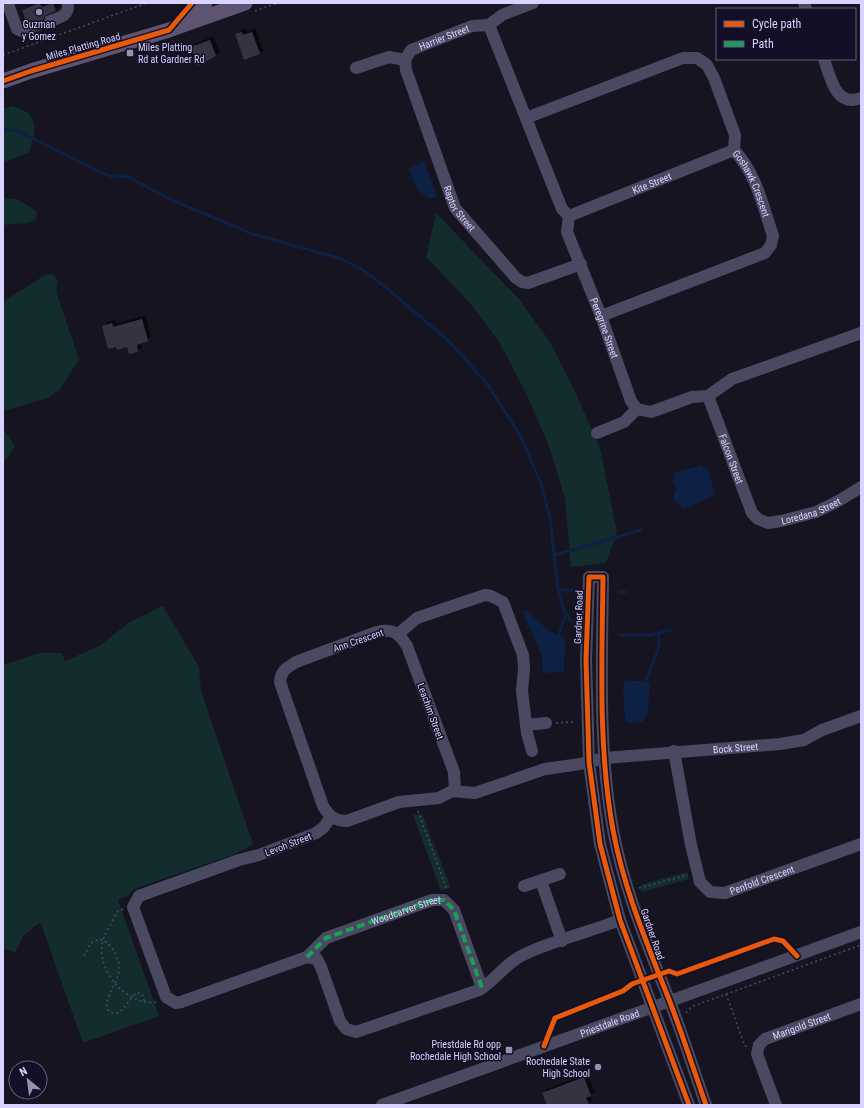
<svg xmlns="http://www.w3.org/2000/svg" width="864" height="1108" font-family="'Roboto Condensed',sans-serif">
	<defs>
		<filter id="shadow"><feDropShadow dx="3.5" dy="-3.5" stdDeviation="0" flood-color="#0009"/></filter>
	</defs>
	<rect width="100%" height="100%" fill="#161421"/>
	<!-- green -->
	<g fill="#132c2d">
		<path d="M12,106C40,114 37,128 29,152L3,163V109Z"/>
		<polygon points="3,195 6,199 16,199 37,211 36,219 28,223 3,225"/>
		<polygon points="436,213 519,299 550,342 575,391 600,448 617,532 606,563 571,567 565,499 549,446 527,395 498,340 469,302 426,257"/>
		<polygon points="54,274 58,281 56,291 79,359 60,389 48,398 3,411 3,302 45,275"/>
		<polygon points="3,428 15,446 7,459 3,461"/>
		<polygon points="163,606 199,667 201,691 253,844 235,854 134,889 128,896 118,900 159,1016 83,1043 41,924 39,923 24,935 15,953 6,949 3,950 3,665 39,653 62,653 65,661 99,646 130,622"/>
		<polygon points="422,814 451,888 441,891 413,815"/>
		<polygon points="687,872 689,879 642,892 640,885"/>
	</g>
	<!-- water -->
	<g fill="#0d2144">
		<polygon points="422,162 425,164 436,193 436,197 429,199 417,189 409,170 409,168"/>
		<polygon points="702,465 704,469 708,468 715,495 684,509 677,504 673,497 677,488 672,482 674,479 673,473"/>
		<polygon points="526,610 548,630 565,638 564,672 543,673 542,657 523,612"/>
		<polygon points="626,681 646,681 650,683 648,712 642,722 628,723 625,720 623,686"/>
	</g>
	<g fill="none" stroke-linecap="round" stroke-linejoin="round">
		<!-- stream -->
		<g stroke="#0d2144" stroke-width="3">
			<polyline points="3,129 17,131 109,176 126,176 174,201 250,233 342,259 363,270 388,289 451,343 488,385 520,435 540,481 550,517 558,590 564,611 571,621"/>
			<polyline points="555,555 641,530"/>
			<polyline points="558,590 573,590"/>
			<polyline points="620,592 626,592"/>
			<polyline points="621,635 650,635 672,630"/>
			<polyline points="558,636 566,615"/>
			<polyline points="646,681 660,644 658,634"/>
		</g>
	</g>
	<!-- building -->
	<g fill="#343243" filter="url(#shadow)">
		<polygon points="39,3 42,7 53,3 56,11 44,16 43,20 45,27 36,30 34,22 26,21 22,10"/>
		<polygon points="242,32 243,35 252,32 260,54 244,60 235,34"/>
		<polygon points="210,40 216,56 198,66 191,47"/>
		<polygon points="142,319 148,341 137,345 138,352 129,354 127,347 117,350 116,347 108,349 102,326 112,323 113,327"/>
		<polygon points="584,1077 591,1096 586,1098 589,1105 547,1105 542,1093"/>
	</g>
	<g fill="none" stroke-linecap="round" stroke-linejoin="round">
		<!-- minor-tunnel -->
		<polyline stroke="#333142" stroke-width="12" stroke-dasharray="12 6" stroke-linecap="butt" points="29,28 50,21"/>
		<!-- path -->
		<g stroke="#44505f" stroke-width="1.5" stroke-dasharray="2 3" stroke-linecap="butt">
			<polyline points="255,11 278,3"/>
			<polyline points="3,55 147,3"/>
			<polyline points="556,723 574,722"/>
			<polyline points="418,811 447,890"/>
			<polyline points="639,888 688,875"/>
			<path d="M123,909L118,911C113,921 103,935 102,945C98,973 128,1006 156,1002"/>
			<path d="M84,956L91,943L99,939C107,941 111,946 115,953C128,978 105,988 107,1009C122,1024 127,996 138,993L142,994L145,1003"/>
			<polyline points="726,994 745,1046 748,1047"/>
			<polyline points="686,1013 691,1007 861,945"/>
		</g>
		<!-- minor -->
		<g stroke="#4a4962" stroke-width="12">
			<polyline points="9,3 9,7 17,29 21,31 29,28"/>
			<polyline points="804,3 806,9"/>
			<path d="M50,21C60,17 69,16 68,4"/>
			<path id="s1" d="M489,25L562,209L569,216L567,232L601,316L631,401L637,409L651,412L692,397L708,396L732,379L861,333"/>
			<path d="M824,59C830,77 836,108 861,98"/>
			<path id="s2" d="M405,60L406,70L455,208L516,278L522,282L528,283L581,264"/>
			<path id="s3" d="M405,60L411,50L472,26L489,25L502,15L533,3"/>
			<polyline points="356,68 389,57 405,60"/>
			<path id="s4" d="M526,118L683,58H697L707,65L714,78L735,135L734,150C756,173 763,206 773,236L771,245L765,253L601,316"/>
			<path id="s5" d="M569,216L734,150"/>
			<path id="s6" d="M708,396L752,513L758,519L768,523L781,521L816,512L840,500L861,487"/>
			<polyline points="597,433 624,422 637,409"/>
			<polyline points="398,634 417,618 485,595 491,596 503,602 523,655 524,669 522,691 527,733 532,751"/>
			<polyline points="526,725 546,723"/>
			<path id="s7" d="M674,751L691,845L700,882L710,892L725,893L861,844"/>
			<path id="s8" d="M455,791L454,772L407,646C399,633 393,628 377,632L296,662C287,668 281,670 280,682L323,806C329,816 335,821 347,821L399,802L439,798L452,791L475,793L545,769L580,764L605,758L780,744L804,740L822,730L861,716"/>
			<path id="s9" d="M331,817L323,828L316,833L259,855L239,860L139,896L133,907L166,997L176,1003L181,1002L307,957L326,938L432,900H444L454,910L482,988"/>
			<polyline points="541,881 562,941"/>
			<polyline points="524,886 560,874"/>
			<path d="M307,957L317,959L321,967L340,1021L346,1029L356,1032L479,990C496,980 506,962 525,954C555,940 589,932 620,920"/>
			<path id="s10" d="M382,1105L861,932"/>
			<path d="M689,1105L620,920L600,844L589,762L586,660L589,577H603C602,661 598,747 613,830C624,890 648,946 670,1002C683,1036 694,1071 706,1105"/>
			<path id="s11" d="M776,1105L757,1054L759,1045L765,1039L861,1004"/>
		</g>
		<!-- major -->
		<g stroke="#5e5373" stroke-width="15">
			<polyline points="183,20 205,3"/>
			<polyline points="3,81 31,71 169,30 245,3"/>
		</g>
		<!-- quiet -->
		<polyline stroke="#1a9f57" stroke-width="4" stroke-dasharray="8 4" stroke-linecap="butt" points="307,957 326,938 432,900 444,900 454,910 482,988"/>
		<defs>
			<g id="cycleway">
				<polyline points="3,81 31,71 169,30 192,3"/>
				<polyline points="544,1046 555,1018 623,991 632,984 669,971 677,974 774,939 783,941 797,956"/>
				<path d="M689,1105L620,920L600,844L589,762L586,660L589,577H603C602,661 598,747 613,830C624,890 648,946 670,1002C683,1036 694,1071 706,1105"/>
			</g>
		</defs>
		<!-- cycleway casing -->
		<use href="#cycleway" stroke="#130f26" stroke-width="8"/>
		<!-- cycleway -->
		<use href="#cycleway" stroke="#e8590c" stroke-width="5"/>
	</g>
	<!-- markers -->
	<g fill="#9591b1" stroke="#130f26" stroke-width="1.5">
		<circle cx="39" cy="12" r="4"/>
		<rect x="126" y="49" width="8" height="8" rx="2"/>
		<rect x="505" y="1046" width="8" height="8" rx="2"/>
		<circle cx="598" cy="1067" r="4"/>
	</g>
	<g text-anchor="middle" stroke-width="3" stroke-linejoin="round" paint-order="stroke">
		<!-- poi labels -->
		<g font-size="10" fill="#d9d4ff" stroke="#130f26" text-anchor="end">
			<text x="39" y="28" text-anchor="middle">Guzman<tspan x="39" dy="12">y Gomez</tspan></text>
			<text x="138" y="51" text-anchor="start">Miles Platting<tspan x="138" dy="12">Rd at Gardner Rd</tspan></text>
			<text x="501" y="1048">Priestdale Rd opp<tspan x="501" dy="12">Rochedale High School</tspan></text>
			<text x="590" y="1065">Rochedale State<tspan x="590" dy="12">High School</tspan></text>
		</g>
		<!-- street labels -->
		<g font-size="10" fill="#d9d4ff" stroke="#130f26">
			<text dy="4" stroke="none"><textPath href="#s3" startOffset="47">Harrier Street</textPath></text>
			<text transform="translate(83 46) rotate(-16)" y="4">Miles Platting Road</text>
			<text dy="4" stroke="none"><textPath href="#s5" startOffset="89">Kite Street</textPath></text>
			<text dy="4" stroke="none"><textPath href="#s4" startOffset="323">Goshawk Crescent</textPath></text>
			<text dy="4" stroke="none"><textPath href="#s2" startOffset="159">Raptor Street</textPath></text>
			<text dy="4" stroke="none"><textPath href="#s1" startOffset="327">Peregrine Street</textPath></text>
			<text dy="4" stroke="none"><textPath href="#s6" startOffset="67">Falcon Street</textPath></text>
			<text dy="4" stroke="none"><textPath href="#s6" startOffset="189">Loredana Street</textPath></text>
			<text transform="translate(578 617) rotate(-88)" y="4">Gardner Road</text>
			<text transform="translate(358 640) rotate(-19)" y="4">Ann Crescent</text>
			<text transform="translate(431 711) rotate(70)" y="4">Leachim Street</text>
			<text dy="4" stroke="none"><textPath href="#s8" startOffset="864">Bock Street</textPath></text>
			<text transform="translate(288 844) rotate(-21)" y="4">Levoh Street</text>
			<text dy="4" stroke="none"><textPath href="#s7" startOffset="202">Penfold Crescent</textPath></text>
			<text dy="4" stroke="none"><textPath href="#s9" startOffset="581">Woodcarver Street</textPath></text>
			<text transform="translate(653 934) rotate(71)" y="4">Gardner Road</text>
			<text dy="4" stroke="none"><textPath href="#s10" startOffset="242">Priestdale Road</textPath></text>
			<text dy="4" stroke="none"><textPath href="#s11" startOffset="111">Marigold Street</textPath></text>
		</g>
	</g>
	<!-- border -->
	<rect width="864" height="1108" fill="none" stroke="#d9d4ff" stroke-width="8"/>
	<!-- legend -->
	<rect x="716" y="8" width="140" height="52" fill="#130f26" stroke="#625e7d"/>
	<rect x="724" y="21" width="20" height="6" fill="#e8590c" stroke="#625e7d"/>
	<text x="752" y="28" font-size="12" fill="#d9d4ff">Cycle path</text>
	<rect x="724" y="41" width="20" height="6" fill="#1a9f57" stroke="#625e7d"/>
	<text x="752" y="48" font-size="12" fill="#d9d4ff">Path</text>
	<!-- north arrow -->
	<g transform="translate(28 1080) rotate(331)"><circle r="19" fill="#130f26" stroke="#625e7d"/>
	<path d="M0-3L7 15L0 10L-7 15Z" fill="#9591b1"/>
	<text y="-6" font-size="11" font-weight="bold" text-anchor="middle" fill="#d9d4ff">N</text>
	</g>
</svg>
